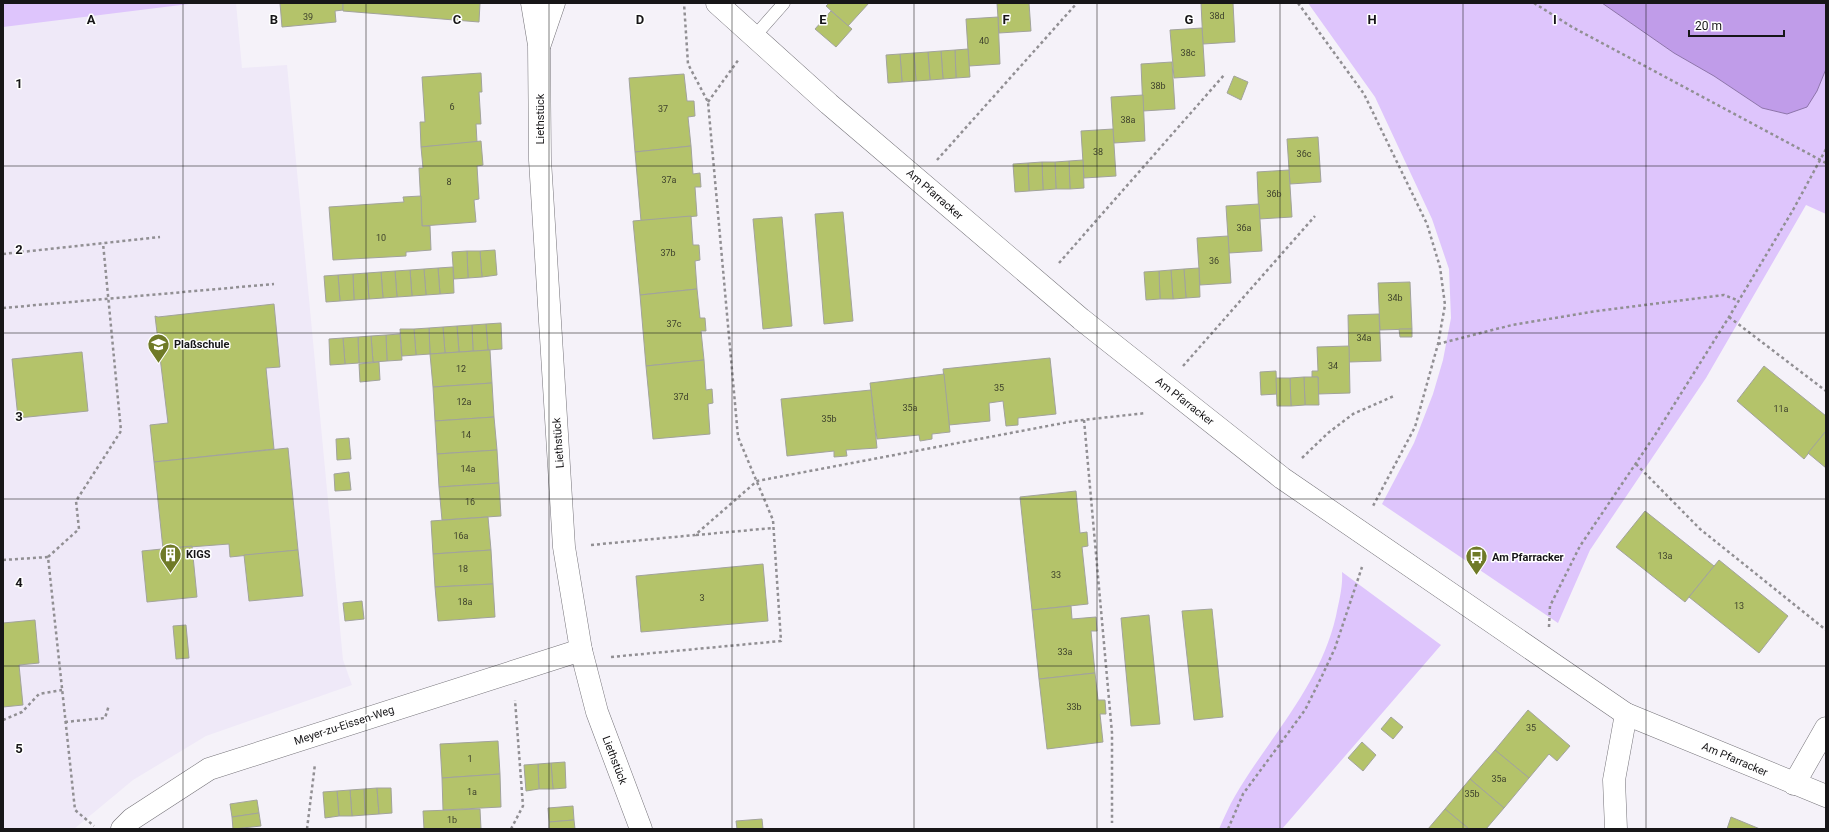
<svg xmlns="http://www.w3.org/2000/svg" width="1829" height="832" font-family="Roboto,sans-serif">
	<rect width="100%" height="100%" fill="#f5f2f9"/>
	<!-- built -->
	<polygon fill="#efe9f8" points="3,3 236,3 242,68 287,65 343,660 352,685 206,736 133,780 74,829 3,829"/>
	<!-- green -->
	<g fill="#dec5fc">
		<polygon points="3,3 197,3 3,27"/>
		<polygon points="1308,3 1602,3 1674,53 1714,76 1762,108 1787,114 1817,91 1826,69 1826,214 1806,205 1706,378 1590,550 1558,623 1382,504 1414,443 1433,394 1443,360 1451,318 1449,269 1432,219 1375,97"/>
		<path d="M1342,572L1441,645L1282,829H1219C1224,818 1229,806 1235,796C1270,736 1320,686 1336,616C1339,601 1343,587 1342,572Z"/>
	</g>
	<!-- water -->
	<polygon fill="#c09ce9" stroke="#8d74aa" points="1602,3 1826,3 1826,69 1817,91 1807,107 1787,114 1762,108 1714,76 1674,53"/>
	<!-- building -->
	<g fill="#b4c36a" stroke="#a2a39c">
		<polygon points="280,3 343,3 343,10 335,11 336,22 282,27"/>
		<polygon points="343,3 480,3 479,22 343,11"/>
		<polygon points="829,3 869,3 848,26 826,6"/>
		<polygon points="997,3 1029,3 1031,31 999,33"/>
		<polygon points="1201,3 1233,3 1235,42 1203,44"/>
		<polygon points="831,11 852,29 836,47 815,29"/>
		<polygon points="998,17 1000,64 969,66 966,19"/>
		<polygon points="1202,28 1205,76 1174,78 1170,30"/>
		<polygon points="968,49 970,77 956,78 955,50"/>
		<polygon points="955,50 956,78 943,79 941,51"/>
		<polygon points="941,51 943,79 930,80 928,52"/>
		<polygon points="928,52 930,80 916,81 914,53"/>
		<polygon points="914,53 916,81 902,82 900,54"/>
		<polygon points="900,54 902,82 888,83 886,55"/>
		<polygon points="1172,62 1175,109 1143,111 1141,64"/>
		<polygon points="481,73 482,92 479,92 481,124 476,124 477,142 421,147 420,122 425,122 422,77"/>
		<polygon points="684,74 687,101 694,101 695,116 688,117 691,146 635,152 629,78"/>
		<polygon points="1234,76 1248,82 1241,100 1227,93"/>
		<polygon points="1143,95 1145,141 1114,143 1111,97"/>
		<polygon points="1113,129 1116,176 1084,178 1081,131"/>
		<polygon points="1318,137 1321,182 1290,184 1287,139"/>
		<polygon points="481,141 483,165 477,166 479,199 474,200 476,222 422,226 419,168 423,168 421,147"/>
		<polygon points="691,146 693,174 700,173 701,187 695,187 697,216 641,221 635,152"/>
		<polygon points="1083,160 1084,188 1070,189 1069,161"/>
		<polygon points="1069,161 1070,189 1056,189 1055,162"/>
		<polygon points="1042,162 1055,162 1056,189 1043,190"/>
		<polygon points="1042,162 1043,190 1029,191 1028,163"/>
		<polygon points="1028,163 1029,191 1015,192 1013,164"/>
		<polygon points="1289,170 1292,217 1259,219 1257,172"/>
		<polygon points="421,196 422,226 430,226 431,250 406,252 406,256 333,260 329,207 404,202 403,197"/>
		<polygon points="1259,204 1262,251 1229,253 1226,206"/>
		<polygon points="843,212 853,321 824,324 815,214"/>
		<polygon points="691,216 693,245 699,245 700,260 695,261 697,289 640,295 633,221"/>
		<polygon points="782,217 792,326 763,329 753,219"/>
		<polygon points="1228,236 1231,283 1200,285 1197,238"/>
		<polygon points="495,250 497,275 482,277 480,251"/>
		<polygon points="467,251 480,251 482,277 468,278"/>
		<polygon points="467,251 468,278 454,279 452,252"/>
		<polygon points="453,267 454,293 440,294 438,268"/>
		<polygon points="438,268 440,294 426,295 424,269"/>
		<polygon points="1199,268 1200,297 1186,298 1184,269"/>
		<polygon points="424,269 426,295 412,296 410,270"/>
		<polygon points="1184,269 1186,298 1173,299 1171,270"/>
		<polygon points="410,270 412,296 397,297 395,271"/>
		<polygon points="1171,270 1173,299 1160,299 1159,271"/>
		<polygon points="395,271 397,297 383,298 381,272"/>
		<polygon points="1159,271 1160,299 1146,300 1144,272"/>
		<polygon points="381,272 383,298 369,299 367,273"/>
		<polygon points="367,273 369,299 354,300 353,274"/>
		<polygon points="353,274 354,300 340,301 338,275"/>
		<polygon points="338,275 340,301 326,302 324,276"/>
		<polygon points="1410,282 1412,329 1380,330 1378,283"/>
		<polygon points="697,289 700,318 705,318 706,331 701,331 704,360 646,366 640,295"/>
		<polygon points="274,304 280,367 266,368 274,449 154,462 150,425 168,423 155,316 158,317"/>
		<polygon points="1379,314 1381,361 1349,362 1348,315"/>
		<polygon points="501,323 502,349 488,350 486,324"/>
		<polygon points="486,324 488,350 473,351 472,325"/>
		<polygon points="472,325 473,351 459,352 457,326"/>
		<polygon points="457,326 459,352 445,353 443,327"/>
		<polygon points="443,327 445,353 430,354 429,328"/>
		<polygon points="429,328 430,354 416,355 414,329"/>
		<polygon points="400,329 414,329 416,355 402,356"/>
		<polygon points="1399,329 1412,329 1412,337 1400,337"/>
		<polygon points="400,334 402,360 387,361 386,335"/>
		<polygon points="386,335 387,361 373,362 371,336"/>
		<polygon points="371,336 373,362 359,363 358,337"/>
		<polygon points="358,337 359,363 345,364 343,338"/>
		<polygon points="343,338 345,364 330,365 329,339"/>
		<polygon points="1349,346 1350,393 1318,394 1318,377 1312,377 1312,371 1318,371 1317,347"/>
		<polygon points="490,350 492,383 433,387 430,354"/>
		<polygon points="82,352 88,411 18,418 12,359"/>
		<polygon points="1050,358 1056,414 1018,418 1018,425 1006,426 1003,401 989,403 990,421 949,425 943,369"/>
		<polygon points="704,360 706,390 712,389 713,403 708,404 710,434 653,439 646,366"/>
		<polygon points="379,362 380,380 360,382 359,364"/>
		<polygon points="1764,366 1826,416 1826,431 1804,459 1737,401"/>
		<polygon points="1276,371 1277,394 1261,395 1260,372"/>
		<polygon points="944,374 950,432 932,434 932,439 920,441 919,435 877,439 870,383"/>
		<polygon points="1304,377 1318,377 1319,405 1305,405"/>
		<polygon points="1304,377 1305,405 1291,406 1290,378"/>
		<polygon points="1276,378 1290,378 1291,406 1277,406"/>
		<polygon points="492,383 494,417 435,421 433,387"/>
		<polygon points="871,390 877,448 846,450 847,456 834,457 834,451 787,456 781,399"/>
		<polygon points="494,417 497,450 437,454 435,421"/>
		<polygon points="1826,431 1826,468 1808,453"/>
		<polygon points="349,438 351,459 337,460 336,439"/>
		<polygon points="288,448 298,550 230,557 229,544 163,549 154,462"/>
		<polygon points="497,450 499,483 439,487 437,454"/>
		<polygon points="349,472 351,490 335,491 334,474"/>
		<polygon points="499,483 501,516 442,520 439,487"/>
		<polygon points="1076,491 1080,533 1087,532 1088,546 1082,547 1088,604 1032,610 1020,497"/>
		<polygon points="1645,511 1714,566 1685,602 1616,547"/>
		<polygon points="488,517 491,550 433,554 431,521"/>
		<polygon points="192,546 197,597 147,602 142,551"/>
		<polygon points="298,550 303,596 249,601 244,555"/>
		<polygon points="491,550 493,584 435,587 433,554"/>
		<polygon points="1719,560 1788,616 1759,653 1689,597"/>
		<polygon points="763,564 768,621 641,632 636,576"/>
		<polygon points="493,584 495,617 438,621 435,587"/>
		<polygon points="362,601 364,619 345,621 343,603"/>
		<polygon points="1071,606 1072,619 1096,617 1097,631 1091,631 1095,673 1039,679 1032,610"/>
		<polygon points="1212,609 1223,717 1194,720 1182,611"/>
		<polygon points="1149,615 1160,724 1131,726 1121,618"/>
		<polygon points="35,620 39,663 19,665 23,705 3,707 3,623"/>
		<polygon points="186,625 189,658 176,659 173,626"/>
		<polygon points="1095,673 1098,700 1105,700 1106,714 1100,714 1103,742 1047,749 1039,679"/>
		<polygon points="1528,710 1570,746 1557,761 1549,754 1529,778 1495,750"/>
		<polygon points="1391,717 1403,727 1393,739 1381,729"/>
		<polygon points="498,741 500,774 442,778 440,744"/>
		<polygon points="1362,742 1376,755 1363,771 1348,758"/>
		<polygon points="1495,750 1529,778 1504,808 1470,779"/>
		<polygon points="565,762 566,788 553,789 551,763"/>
		<polygon points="551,763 553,789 539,789 538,764"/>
		<polygon points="538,764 539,789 526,791 524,765"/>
		<polygon points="500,774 501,807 443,810 442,778"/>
		<polygon points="1470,779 1504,808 1486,829 1469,829 1445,809"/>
		<polygon points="377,788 379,814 365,815 364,789"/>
		<polygon points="377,788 391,788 392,813 379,814"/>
		<polygon points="364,789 365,815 352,816 350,790"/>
		<polygon points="350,790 352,816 339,816 337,791"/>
		<polygon points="337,791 339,816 325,818 323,792"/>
		<polygon points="257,800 259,813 232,817 230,804"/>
		<polygon points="573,806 574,820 549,822 548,808"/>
		<polygon points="480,809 481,829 424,829 423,811"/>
		<polygon points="1445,809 1469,829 1428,829"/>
		<polygon points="259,813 261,826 233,829 232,817"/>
		<polygon points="1731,817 1760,829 1727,829"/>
		<polygon points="762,819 763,829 737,829 736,821"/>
		<polygon points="574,820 575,829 549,829 549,822"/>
	</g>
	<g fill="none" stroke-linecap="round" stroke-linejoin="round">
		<defs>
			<polyline id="lane" points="754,37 784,3"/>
			<g id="street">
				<polyline points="532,3 539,45 540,160 564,547 581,650 597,712 641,829"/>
				<polyline points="717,3 829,104 1081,319 1282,478 1626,714 1826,796"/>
				<polyline points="540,44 554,3"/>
				<polyline points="1794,784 1826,728"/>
				<polyline points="122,829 132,819 209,769 581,650"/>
				<polyline points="1616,829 1614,780 1626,714"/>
			</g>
		</defs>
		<!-- lane casing -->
		<use href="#lane" stroke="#757379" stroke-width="13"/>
		<!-- street casing -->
		<use href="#street" stroke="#757379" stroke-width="23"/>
		<!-- path -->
		<g stroke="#918f93" stroke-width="2.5" stroke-dasharray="3 3" stroke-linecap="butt">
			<polyline points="1298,3 1364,94 1427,224 1440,267 1445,305 1438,344 1415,427 1373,506"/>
			<polyline points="1534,3 1572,27 1826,163"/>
			<polyline points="708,102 739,59"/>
			<polyline points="937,160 1077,3"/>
			<polyline points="3,254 160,237"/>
			<polyline points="1059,263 1225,74"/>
			<polyline points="3,308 274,284"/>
			<polyline points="1729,317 1826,391"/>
			<polyline points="1438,344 1512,325 1597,311 1724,295 1737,300"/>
			<polyline points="1183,366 1315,216"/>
			<polyline points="1084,420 1112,733 1112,823"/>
			<polyline points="1302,458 1328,433 1353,414 1394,396"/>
			<polyline points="1636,464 1700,529 1826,630"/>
			<polyline points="696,535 773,528"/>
			<polyline points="591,545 695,535 757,481 1074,421 1146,413"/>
			<polyline points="48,557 79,529 76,501 121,431 103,243"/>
			<polyline points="3,560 48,557 75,810 94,826"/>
			<polyline points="1549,627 1550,606 1580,546 1655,435 1729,317 1793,210 1826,149"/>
			<polyline points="611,657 781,641 773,520 738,437 708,102 688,64 684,3"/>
			<polyline points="3,720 22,712 39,694 62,690"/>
			<polyline points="65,722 105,718 109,705"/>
			<polyline points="307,829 315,764"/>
			<polyline points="511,829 523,806 515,700"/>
			<polyline points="1228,829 1243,794 1305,710 1321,678 1335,648 1362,567"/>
		</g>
		<!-- lane -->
		<use href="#lane" stroke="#fff" stroke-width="12"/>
		<!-- street -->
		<use href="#street" stroke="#fff" stroke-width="22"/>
	</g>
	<!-- grid -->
	<path fill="none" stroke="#171618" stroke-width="1" stroke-opacity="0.55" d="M183,3V829M366,3V829M549,3V829M732,3V829M914,3V829M1097,3V829M1280,3V829M1463,3V829M1646,3V829M3,166H1826M3,333H1826M3,499H1826M3,666H1826"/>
	<!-- icons -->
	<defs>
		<symbol id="school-pin" viewBox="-11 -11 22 30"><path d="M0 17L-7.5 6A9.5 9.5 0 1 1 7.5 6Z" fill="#6f7a27" stroke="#fff"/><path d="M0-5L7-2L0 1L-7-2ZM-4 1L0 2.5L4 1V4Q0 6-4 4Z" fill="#fff"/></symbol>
		<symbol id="building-pin" viewBox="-11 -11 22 30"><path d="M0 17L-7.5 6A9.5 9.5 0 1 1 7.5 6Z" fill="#6f7a27" stroke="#fff"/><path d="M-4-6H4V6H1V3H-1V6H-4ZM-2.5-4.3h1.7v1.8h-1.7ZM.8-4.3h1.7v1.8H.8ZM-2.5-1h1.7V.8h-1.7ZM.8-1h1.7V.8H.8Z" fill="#fff"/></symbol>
		<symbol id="bus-pin" viewBox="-11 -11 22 30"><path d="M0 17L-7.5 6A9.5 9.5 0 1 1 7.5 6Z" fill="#6f7a27" stroke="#fff"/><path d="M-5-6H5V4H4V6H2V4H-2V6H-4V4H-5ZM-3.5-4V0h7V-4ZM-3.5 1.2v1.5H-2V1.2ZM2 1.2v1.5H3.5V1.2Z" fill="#fff"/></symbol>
	</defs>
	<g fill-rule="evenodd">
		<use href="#school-pin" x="146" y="332" width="25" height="34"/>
		<use href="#building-pin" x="158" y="542" width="25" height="34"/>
		<use href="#bus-pin" x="1464" y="544" width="25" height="34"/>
	</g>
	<g text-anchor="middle" stroke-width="3" stroke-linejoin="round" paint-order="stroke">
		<!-- number labels -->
		<g font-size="9" fill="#3e412c">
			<text x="1217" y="19">38d</text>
			<text x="308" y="20">39</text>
			<text x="984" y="44">40</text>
			<text x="1188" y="56">38c</text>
			<text x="1158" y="89">38b</text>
			<text x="452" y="110">6</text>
			<text x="663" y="112">37</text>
			<text x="1128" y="123">38a</text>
			<text x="1098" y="155">38</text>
			<text x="1304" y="157">36c</text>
			<text x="669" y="183">37a</text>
			<text x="449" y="185">8</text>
			<text x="1274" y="197">36b</text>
			<text x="1244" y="231">36a</text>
			<text x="381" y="241">10</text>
			<text x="668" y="256">37b</text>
			<text x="1214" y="264">36</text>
			<text x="1395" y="301">34b</text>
			<text x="674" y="327">37c</text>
			<text x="1364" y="341">34a</text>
			<text x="1333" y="369">34</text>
			<text x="461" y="372">12</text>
			<text x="999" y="391">35</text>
			<text x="681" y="400">37d</text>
			<text x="464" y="405">12a</text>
			<text x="910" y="411">35a</text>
			<text x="1781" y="412">11a</text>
			<text x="829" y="422">35b</text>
			<text x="466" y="438">14</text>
			<text x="468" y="472">14a</text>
			<text x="470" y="505">16</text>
			<text x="461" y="539">16a</text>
			<text x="1665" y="559">13a</text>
			<text x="463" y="572">18</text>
			<text x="1056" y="578">33</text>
			<text x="702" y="601">3</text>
			<text x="465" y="605">18a</text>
			<text x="1739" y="609">13</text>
			<text x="1065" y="655">33a</text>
			<text x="1074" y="710">33b</text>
			<text x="1531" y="731">35</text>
			<text x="470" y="762">1</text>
			<text x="1499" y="782">35a</text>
			<text x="472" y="795">1a</text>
			<text x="1472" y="797">35b</text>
			<text x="452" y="823">1b</text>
		</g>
		<!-- street labels -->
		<g font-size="11" fill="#171618" stroke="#fff">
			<text transform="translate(540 119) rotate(-90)" y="4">Liethstück</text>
			<text transform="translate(935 194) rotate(41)" y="4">Am Pfarracker</text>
			<text transform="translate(1185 401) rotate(38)" y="4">Am Pfarracker</text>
			<text transform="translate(558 443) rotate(-94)" y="4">Liethstück</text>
			<text transform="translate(344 725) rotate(-18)" y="4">Meyer-zu-Eissen-Weg</text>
			<text transform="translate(1735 759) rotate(23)" y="4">Am Pfarracker</text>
			<text transform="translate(615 760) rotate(69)" y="4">Liethstück</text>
		</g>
		<!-- poi labels -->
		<g font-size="11" font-weight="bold" fill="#171618" stroke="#fff" text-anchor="start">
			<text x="174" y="348">Plaßschule</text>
			<text x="186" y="558">KIGS</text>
			<text x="1492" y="561">Am Pfarracker</text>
		</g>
	</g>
	<g font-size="13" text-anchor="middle" font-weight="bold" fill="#171618" stroke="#fff" stroke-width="3" stroke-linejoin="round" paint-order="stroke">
		<text x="91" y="24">A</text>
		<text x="274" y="24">B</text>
		<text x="457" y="24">C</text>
		<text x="640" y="24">D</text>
		<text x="823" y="24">E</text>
		<text x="1006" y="24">F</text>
		<text x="1189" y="24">G</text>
		<text x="1372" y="24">H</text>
		<text x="1555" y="24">I</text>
		<text x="19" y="88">1</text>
		<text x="19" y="254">2</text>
		<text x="19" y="421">3</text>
		<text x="19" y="587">4</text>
		<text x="19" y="753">5</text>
	</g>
	<!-- border -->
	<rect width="1829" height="832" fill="none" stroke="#171618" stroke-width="8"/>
	<!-- scale -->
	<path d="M1689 30v6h95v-6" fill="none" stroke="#171618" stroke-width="2"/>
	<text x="1695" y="30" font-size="12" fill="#171618" stroke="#ffffff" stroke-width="3" paint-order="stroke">20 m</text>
</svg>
